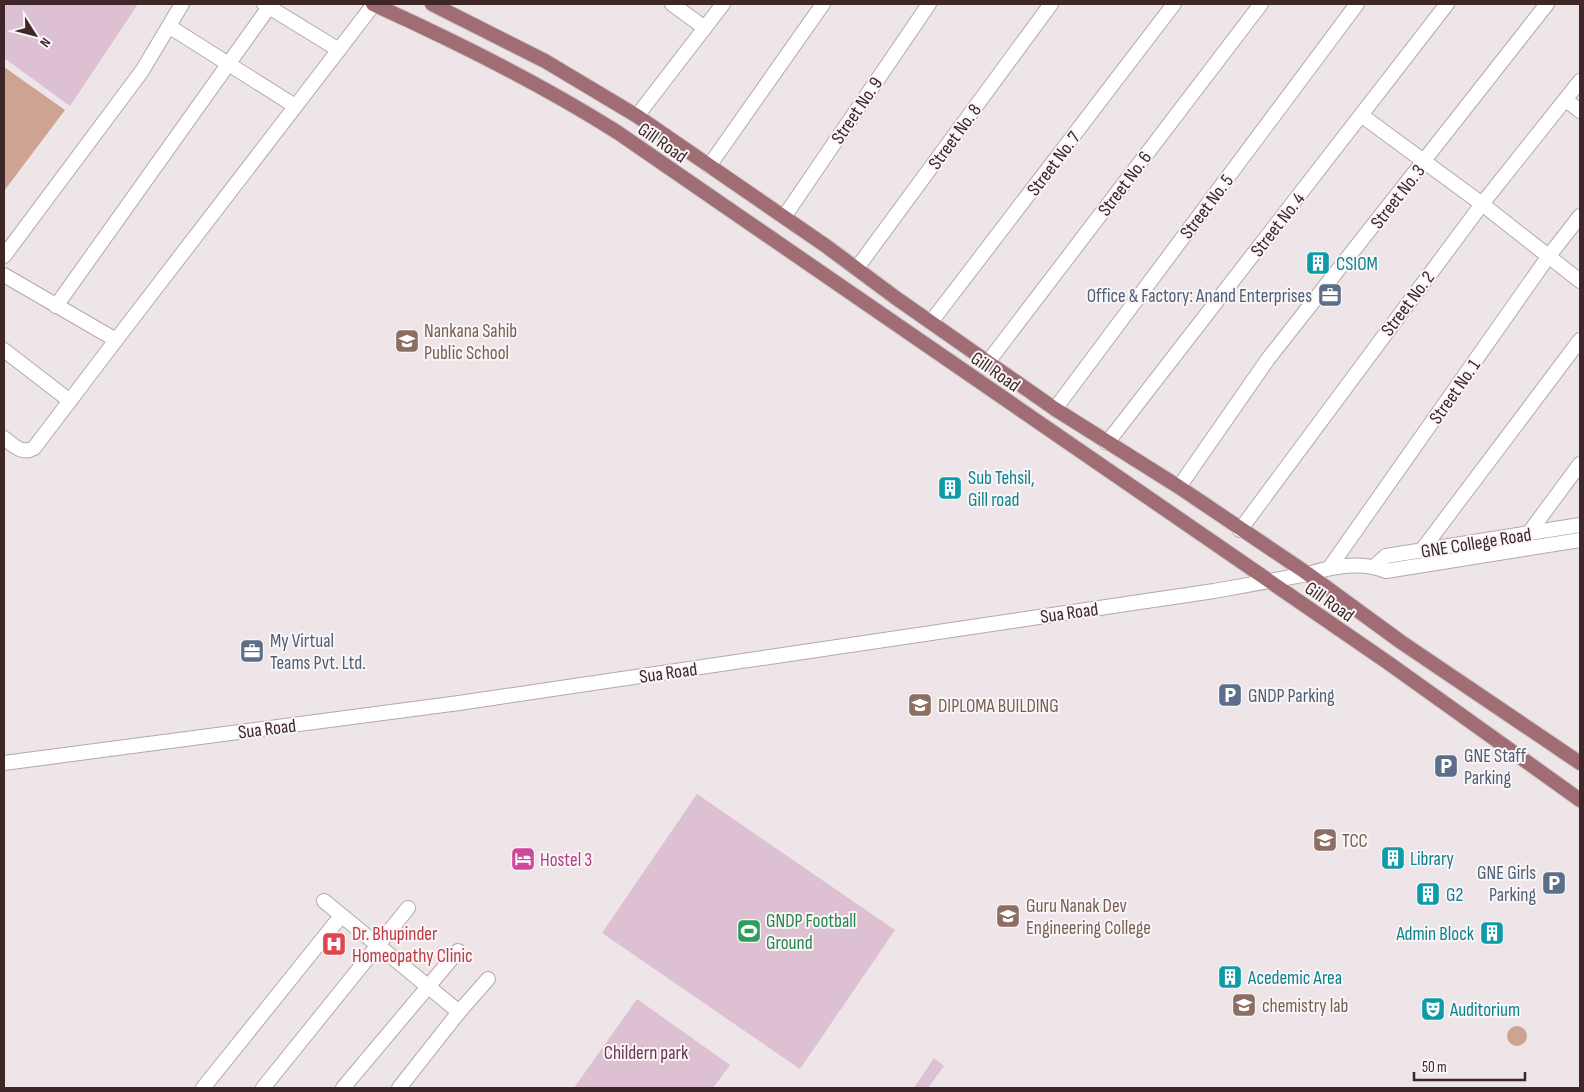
<svg xmlns="http://www.w3.org/2000/svg" width="1584" height="1092" font-family="'Sofia Sans Condensed',sans-serif">
	<rect width="100%" height="100%" fill="#ede5e8"/>
	<!-- green -->
	<g fill="#ddc0d1">
		<polygon points="4,4 138,4 70,106 4,58"/>
		<polygon points="697,794 895,930 800,1069 602,933"/>
		<polygon points="637,999 730,1065 713,1088 574,1088"/>
		<polygon points="934,1058 944,1066 928,1088 914,1088"/>
	</g>
	<!-- water -->
	<g fill="#cea392">
		<polygon points="4,67 65,110 4,191"/>
		<circle cx="1517" cy="1036" r="10"/>
	</g>
	<g fill="none" stroke-linecap="round" stroke-linejoin="round">
		<defs>
			<g id="minor">
				<polyline points="264,4 339,50"/>
				<polyline points="672,4 705,28"/>
				<polyline points="170,27 295,106"/>
				<polyline points="1566,100 1580,111"/>
				<polyline points="1361,115 1482,204 1580,281"/>
				<polyline points="637,116 723,4"/>
				<polyline points="709,166 823,4"/>
				<polyline points="784,217 929,4"/>
				<polyline points="4,256 142,71 182,4"/>
				<polyline points="857,268 1051,4"/>
				<polyline points="4,275 116,340 374,4"/>
				<polyline points="56,306 269,7"/>
				<polyline points="931,322 1174,4"/>
				<polyline points="4,350 70,401"/>
				<polyline points="988,362 1261,4"/>
				<polyline points="1055,409 1357,4"/>
				<path d="M4,438C13,445 22,455 34,448L116,340"/>
				<polyline points="1107,443 1447,4"/>
				<polyline points="1179,487 1268,359 1547,4"/>
				<polyline points="1240,530 1482,204 1580,81"/>
				<polyline points="1528,534 1580,464"/>
				<polyline points="1422,550 1580,340"/>
				<polyline points="1330,567 1548,257 1580,216"/>
				<polyline points="4,763 459,703 1214,591 1308,574"/>
				<polyline points="324,901 459,1012"/>
				<polyline points="203,1088 341,916"/>
				<polyline points="263,1088 408,908"/>
				<polyline points="343,1088 458,951"/>
				<polyline points="399,1088 459,1012 488,979"/>
			</g>
			<g id="tertiary">
				<polyline points="1375,566 1386,556 1580,525"/>
				<path d="M1308,574C1333,566 1362,561 1386,571L1580,540"/>
			</g>
			<g id="primary">
				<path d="M373,4C457,42 538,82 617,132L1387,662L1580,800"/>
				<polyline points="432,4 545,61 637,116 826,246 896,298 1055,409 1179,487 1308,574 1401,642 1580,763"/>
			</g>
		</defs>
		<!-- minor casing -->
		<use href="#minor" stroke="#b5a8ab" stroke-width="16"/>
		<!-- tertiary casing -->
		<use href="#tertiary" stroke="#b5a8ab" stroke-width="16"/>
		<!-- primary casing -->
		<use href="#primary" stroke="#c9c2c3" stroke-width="16"/>
		<!-- minor -->
		<use href="#minor" stroke="#fff" stroke-width="14"/>
		<!-- tertiary -->
		<use href="#tertiary" stroke="#fff" stroke-width="14"/>
		<!-- primary -->
		<use href="#primary" stroke="#a06d74" stroke-width="14"/>
	</g>
	<!-- icons -->
	<defs>
		<symbol id="building-square" viewBox="-11 -11 22 22"><rect x="-9" y="-9" width="18" height="18" rx="4" fill="#0f9aa8" stroke="#faf6f7"/><path d="M-4-6H4V6H1V3H-1V6H-4ZM-2.5-4.3h1.7v1.8h-1.7ZM.8-4.3h1.7v1.8H.8ZM-2.5-1h1.7V.8h-1.7ZM.8-1h1.7V.8H.8Z" fill="#fff"/></symbol>
		<symbol id="office-square" viewBox="-11 -11 22 22"><rect x="-9" y="-9" width="18" height="18" rx="4" fill="#5c6f8a" stroke="#faf6f7"/><path d="M-6-3h4V-5.5h4V-3h4V5H-6ZM-1-4.5V-3h2v-1.5ZM-6 0V1H6V0Z" fill="#fff"/></symbol>
		<symbol id="school-square" viewBox="-11 -11 22 22"><rect x="-9" y="-9" width="18" height="18" rx="4" fill="#8d6e63" stroke="#faf6f7"/><path d="M0-5L7-2L0 1L-7-2ZM-4 1L0 2.5L4 1V4Q0 6-4 4Z" fill="#fff"/></symbol>
		<symbol id="parking-square" viewBox="-11 -11 22 22"><rect x="-9" y="-9" width="18" height="18" rx="4" fill="#5c6f8a" stroke="#faf6f7"/><path d="M-3.5-5.5H1a3.5 3.5 0 0 1 0 7H-1V5.5H-3.5ZM-1-3.4V-.6H.8a1.4 1.4 0 0 0 0-2.8Z" fill="#fff"/></symbol>
		<symbol id="university-square" viewBox="-11 -11 22 22"><rect x="-9" y="-9" width="18" height="18" rx="4" fill="#8d6e63" stroke="#faf6f7"/><path d="M0-5L7-2L0 1L-7-2ZM-4 1L0 2.5L4 1V4Q0 6-4 4Z" fill="#fff"/></symbol>
		<symbol id="hotel-square" viewBox="-11 -11 22 22"><rect x="-9" y="-9" width="18" height="18" rx="4" fill="#d1479c" stroke="#faf6f7"/><path d="M-6-4.5h1.5V1H6V5H4.5V3h-9V5H-6ZM-4 0a1.8 1.8 0 1 1 3.6 0ZM.5 0V-2.5h3Q6-2.5 6 0Z" fill="#fff"/></symbol>
		<symbol id="stadium-square" viewBox="-11 -11 22 22"><rect x="-9" y="-9" width="18" height="18" rx="4" fill="#2e9e5b" stroke="#faf6f7"/><path d="M0-5a6.5 5 0 1 0 0 10a6.5 5 0 1 0 0-10ZM-3.5-1.8h7v3.6h-7Z" fill="#fff"/></symbol>
		<symbol id="hospital-square" viewBox="-11 -11 22 22"><rect x="-9" y="-9" width="18" height="18" rx="4" fill="#e0444e" stroke="#faf6f7"/><path d="M-5-5h3v3.5h4V-5h3V5h-3V1.5h-4V5h-3Z" fill="#fff"/></symbol>
		<symbol id="theatre-square" viewBox="-11 -11 22 22"><rect x="-9" y="-9" width="18" height="18" rx="4" fill="#0f9aa8" stroke="#faf6f7"/><path d="M-5-5.5Q0-4 5-5.5V0Q5 5 0 6Q-5 5-5 0ZM-3.3-2.5H-1v1.5H-3.3ZM1-2.5H3.3v1.5H1ZM-2.8 1Q0 5.5 2.8 1Z" fill="#fff"/></symbol>
	</defs>
	<g fill-rule="evenodd">
		<use href="#building-square" x="1304" y="249" width="28" height="28"/>
		<use href="#office-square" x="1316" y="281" width="28" height="28"/>
		<use href="#school-square" x="393" y="327" width="28" height="28"/>
		<use href="#building-square" x="936" y="474" width="28" height="28"/>
		<use href="#office-square" x="238" y="637" width="28" height="28"/>
		<use href="#parking-square" x="1216" y="681" width="28" height="28"/>
		<use href="#university-square" x="906" y="691" width="28" height="28"/>
		<use href="#parking-square" x="1432" y="752" width="28" height="28"/>
		<use href="#university-square" x="1311" y="826" width="28" height="28"/>
		<use href="#building-square" x="1379" y="844" width="28" height="28"/>
		<use href="#hotel-square" x="509" y="845" width="28" height="28"/>
		<use href="#parking-square" x="1540" y="869" width="28" height="28"/>
		<use href="#building-square" x="1414" y="880" width="28" height="28"/>
		<use href="#university-square" x="994" y="902" width="28" height="28"/>
		<use href="#stadium-square" x="735" y="917" width="28" height="28"/>
		<use href="#building-square" x="1478" y="919" width="28" height="28"/>
		<use href="#hospital-square" x="320" y="930" width="28" height="28"/>
		<use href="#building-square" x="1216" y="963" width="28" height="28"/>
		<use href="#university-square" x="1230" y="991" width="28" height="28"/>
		<use href="#theatre-square" x="1419" y="995" width="28" height="28"/>
	</g>
	<g text-anchor="middle" stroke-width="4" stroke-linejoin="round" paint-order="stroke">
		<!-- street labels -->
		<g font-size="19" fill="#3e2629" stroke="#faf6f7">
			<text transform="translate(856 110) rotate(-56)" y="7">Street No. 9</text>
			<text transform="translate(954 136) rotate(-54)" y="7">Street No. 8</text>
			<text transform="translate(663 142) rotate(35)" y="7">Gill Road</text>
			<text transform="translate(1053 163) rotate(-53)" y="7">Street No. 7</text>
			<text transform="translate(1124 183) rotate(-53)" y="7">Street No. 6</text>
			<text transform="translate(1397 196) rotate(-52)" y="7">Street No. 3</text>
			<text transform="translate(1206 206) rotate(-53)" y="7">Street No. 5</text>
			<text transform="translate(1277 224) rotate(-52)" y="7">Street No. 4</text>
			<text transform="translate(1407 303) rotate(-53)" y="7">Street No. 2</text>
			<text transform="translate(996 371) rotate(35)" y="7">Gill Road</text>
			<text transform="translate(1454 391) rotate(-55)" y="7">Street No. 1</text>
			<text transform="translate(1476 542) rotate(-9)" y="7">GNE College Road</text>
			<text transform="translate(1330 601) rotate(35)" y="7">Gill Road</text>
			<text transform="translate(1069 612) rotate(-8)" y="7">Sua Road</text>
			<text transform="translate(668 672) rotate(-8)" y="7">Sua Road</text>
			<text transform="translate(267 728) rotate(-7)" y="7">Sua Road</text>
		</g>
		<!-- culture labels -->
		<g font-size="19" fill="#0d838f" stroke="#faf6f7" text-anchor="start">
			<text x="1336" y="270">CSIOM</text>
			<text x="968" y="484">Sub Tehsil,<tspan x="968" dy="22">Gill road</tspan></text>
			<text x="1410" y="865">Library</text>
			<text x="1446" y="901">G2</text>
			<text x="1474" y="940" text-anchor="end">Admin Block</text>
			<text x="1248" y="984">Acedemic Area</text>
			<text x="1450" y="1016">Auditorium</text>
		</g>
		<!-- service labels -->
		<g font-size="19" fill="#4e5e75" stroke="#faf6f7" text-anchor="start">
			<text x="1312" y="302" text-anchor="end">Office &amp; Factory: Anand Enterprises</text>
			<text x="270" y="647">My Virtual<tspan x="270" dy="22">Teams Pvt. Ltd.</tspan></text>
			<text x="1248" y="702">GNDP Parking</text>
			<text x="1464" y="762">GNE Staff<tspan x="1464" dy="22">Parking</tspan></text>
			<text x="1536" y="879" text-anchor="end">GNE Girls<tspan x="1536" dy="22">Parking</tspan></text>
		</g>
		<!-- education labels -->
		<g font-size="19" fill="#785e54" stroke="#faf6f7" text-anchor="start">
			<text x="424" y="337">Nankana Sahib<tspan x="424" dy="22">Public School</tspan></text>
			<text x="938" y="712">DIPLOMA BUILDING</text>
			<text x="1342" y="847">TCC</text>
			<text x="1026" y="912">Guru Nanak Dev<tspan x="1026" dy="22">Engineering College</tspan></text>
			<text x="1262" y="1012">chemistry lab</text>
		</g>
		<!-- hotel labels -->
		<g font-size="19" fill="#b23c85" stroke="#faf6f7" text-anchor="start">
			<text x="540" y="866">Hostel 3</text>
		</g>
		<!-- leisure labels -->
		<g font-size="19" fill="#27864d" stroke="#faf6f7" text-anchor="start">
			<text x="766" y="927">GNDP Football<tspan x="766" dy="22">Ground</tspan></text>
		</g>
		<!-- health labels -->
		<g font-size="19" fill="#be3a42" stroke="#faf6f7" text-anchor="start">
			<text x="352" y="940">Dr. Bhupinder<tspan x="352" dy="22">Homeopathy Clinic</tspan></text>
		</g>
		<!-- park labels -->
		<g font-size="19" fill="#723252" stroke="#faf6f7">
			<text x="646" y="1059">Childern park</text>
		</g>
	</g>
	<!-- border -->
	<rect width="1584" height="1092" fill="none" stroke="#3e2629" stroke-width="10"/>
	<!-- north arrow -->
	<g transform="translate(35 35) rotate(126)" stroke="#faf6f7" stroke-width="4" paint-order="stroke">
	<path d="M0-4L9 19L0 12L-9 19Z" fill="#3e2629"/>
	<text y="-8" font-size="14" font-weight="bold" text-anchor="middle" fill="#3e2629">N</text>
	</g>
	<!-- scale -->
	<path d="M1414 1072v8h111v-8" fill="none" stroke="#3e2629" stroke-width="2.5"/>
	<text x="1422" y="1072" font-size="15" fill="#3e2629" stroke="#faf6f7" stroke-width="4" paint-order="stroke">50 m</text>
</svg>
